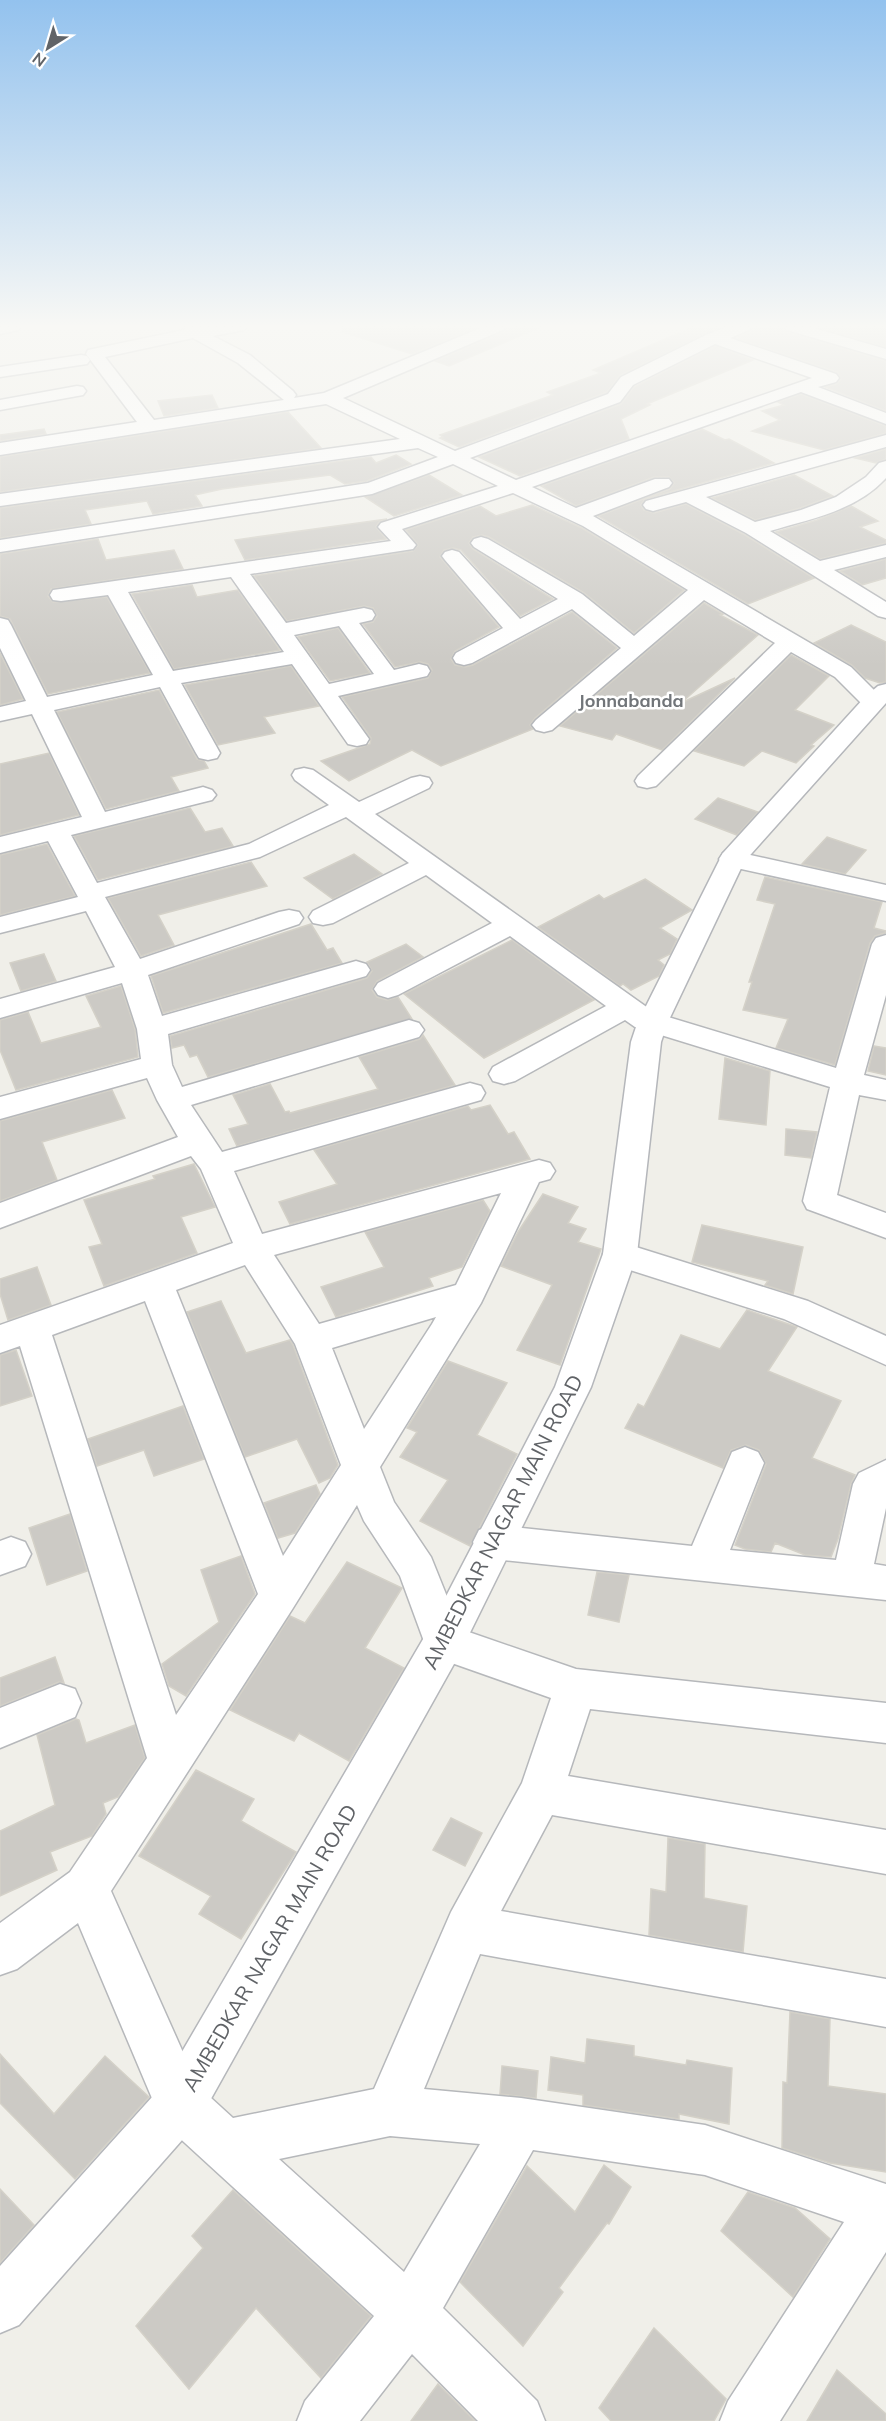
<svg xmlns="http://www.w3.org/2000/svg" width="886" height="2421" font-family="Mulish,sans-serif">
	<rect width="100%" height="100%" fill="#f0efe9"/>
	<!-- building -->
	<g fill="#cccac5" stroke="#d4d1c8" stroke-width="1.5">
		<polygon points="343,327 478,327 412,354 342,332"/>
		<polygon points="507,327 541,327 449,366 435,361 504,332"/>
		<polygon points="693,327 722,327 620,375 607,392 459,447 440,438 443,437 440,435 553,395 547,392 601,373 593,370"/>
		<polygon points="753,327 783,327 786,332 886,361 886,411 825,387 837,384 841,379 837,372 736,338 750,332"/>
		<polygon points="818,327 886,327 886,347"/>
		<polygon points="715,346 753,360 647,404 650,405 621,419 629,439 520,476 479,457 621,404 634,387"/>
		<polygon points="801,394 886,426 886,433 824,450 752,431 780,420 762,411 784,405 778,402"/>
		<polygon points="212,395 218,408 164,416 158,401"/>
		<polygon points="288,412 321,448 0,492 0,457"/>
		<polygon points="44,429 46,434 0,441 0,435"/>
		<polygon points="702,429 725,440 729,439 774,463 645,499 641,505 644,510 654,513 686,504 745,535 814,578 748,604 598,516 670,489 674,483 669,477 654,477 576,506 541,486"/>
		<polygon points="886,449 886,459 876,463 855,458"/>
		<polygon points="396,455 411,464 367,481 345,484 330,475 222,489 195,495 202,506 153,514 147,501 85,510 91,524 0,538 0,508 371,457 376,463"/>
		<polygon points="429,475 462,495 394,516 365,497"/>
		<polygon points="794,475 833,496 800,508 755,520 712,498"/>
		<polygon points="532,505 582,528 684,590 634,633 583,592 489,537 482,535 473,537 469,543 473,549 553,599 520,616 461,550 453,548 444,550 440,557 499,627 455,651 451,659 455,665 465,667 473,665 572,612 617,648 535,718 530,725 533,729 441,766 412,750 349,781 321,761 370,744 371,738 342,697 428,678 432,670 428,664 420,662 395,667 363,624 373,622 377,616 373,608 364,606 287,621 254,576 413,551 418,545 406,530 480,506 496,516"/>
		<polygon points="851,506 878,521 860,527 886,540 886,543 820,559 776,532 817,520"/>
		<polygon points="387,519 379,522 376,527 386,539 245,560 235,540"/>
		<polygon points="98,539 106,560 174,550 183,569 51,589 48,596 53,602 107,597 150,673 48,694 10,619 0,616 0,554"/>
		<polygon points="886,559 886,578 862,585 840,571"/>
		<polygon points="192,585 197,597 238,590 280,650 174,669 132,594"/>
		<polygon points="704,603 723,614 720,615 758,635 681,703 735,678 662,750 616,734 612,740 560,726"/>
		<polygon points="851,625 886,642 886,682 880,683 865,678 852,665 814,643"/>
		<polygon points="338,628 370,673 330,681 298,637"/>
		<polygon points="0,653 23,699 0,705"/>
		<polygon points="791,655 829,676 795,710 834,725 811,745 814,746 796,763 762,751 744,766 694,751"/>
		<polygon points="291,666 319,706 264,717 275,733 218,745 185,685"/>
		<polygon points="159,690 197,759 204,761 208,768 171,777 179,791 106,809 57,712"/>
		<polygon points="49,753 79,815 0,835 0,764"/>
		<polygon points="718,798 758,812 737,835 695,819"/>
		<polygon points="190,808 205,832 222,828 233,846 98,880 74,836"/>
		<polygon points="827,837 866,850 845,874 802,864"/>
		<polygon points="47,844 75,896 0,915 0,855"/>
		<polygon points="354,854 382,874 333,899 304,878"/>
		<polygon points="251,862 267,886 158,915 174,945 141,956 108,898"/>
		<polygon points="765,877 882,902 874,928 886,931 885,933 875,936 870,943 835,1065 776,1048 788,1019 743,1010 752,982 749,982 775,904 757,900"/>
		<polygon points="645,879 692,910 660,928 677,939 670,954 658,960 664,965 659,976 631,990 623,984 620,986 538,927 599,895 604,899"/>
		<polygon points="311,924 327,950 333,948 342,963 163,1013 151,976"/>
		<polygon points="512,940 594,1000 484,1058 404,994"/>
		<polygon points="406,944 423,957 377,981 372,990 377,997 387,1000 398,997 412,1019 208,1077 197,1055 190,1057 184,1045 172,1048 170,1036 367,978 372,971 367,962"/>
		<polygon points="44,954 56,981 21,991 10,963"/>
		<polygon points="121,986 135,1029 138,1057 16,1090 0,1050 0,1020 28,1012 41,1043 101,1027 86,996"/>
		<polygon points="423,1035 455,1085 237,1146 229,1129 248,1124 233,1095 270,1084 285,1112 289,1111 290,1113 378,1089 359,1057 420,1039"/>
		<polygon points="874,1046 886,1048 886,1075 868,1071"/>
		<polygon points="725,1058 770,1071 766,1125 719,1119"/>
		<polygon points="112,1090 125,1118 42,1142 57,1180 0,1201 0,1121"/>
		<polygon points="490,1105 508,1134 514,1132 530,1159 290,1224 279,1202 337,1184 314,1150 468,1106 471,1110"/>
		<polygon points="786,1129 817,1132 811,1158 785,1155"/>
		<polygon points="194,1164 215,1207 181,1217 197,1253 104,1286 89,1247 102,1244 84,1200 155,1179 153,1176"/>
		<polygon points="543,1194 578,1207 568,1223 586,1229 578,1242 601,1249 560,1365 517,1350 552,1285 501,1266 518,1232"/>
		<polygon points="483,1200 490,1211 462,1267 429,1278 433,1286 336,1317 321,1287 384,1267 365,1232"/>
		<polygon points="702,1225 803,1247 793,1294 765,1285 768,1281 692,1262"/>
		<polygon points="37,1267 51,1305 8,1320 0,1294 0,1279"/>
		<polygon points="221,1301 246,1353 290,1340 293,1345 338,1465 330,1478 319,1483 297,1439 245,1457 187,1312"/>
		<polygon points="747,1310 797,1327 768,1371 841,1401 812,1458 855,1475 851,1484 838,1539 831,1557 805,1555 775,1543 771,1552 745,1549 735,1545 766,1464 759,1450 746,1445 731,1450 723,1468 625,1428 638,1404 644,1407 681,1335 720,1349"/>
		<polygon points="16,1350 32,1396 0,1406 0,1355"/>
		<polygon points="448,1361 507,1383 477,1435 517,1454 470,1546 420,1521 448,1480 400,1457 417,1432 407,1428"/>
		<polygon points="183,1406 204,1459 154,1476 144,1450 97,1466 88,1439"/>
		<polygon points="316,1485 320,1494 295,1533 278,1538 264,1503"/>
		<polygon points="70,1514 87,1571 47,1585 29,1528"/>
		<polygon points="241,1556 255,1594 186,1696 169,1686 162,1664 219,1622 201,1570"/>
		<polygon points="347,1562 402,1588 365,1648 404,1668 349,1761 299,1733 294,1741 230,1710 290,1616 305,1623"/>
		<polygon points="597,1572 629,1575 619,1622 588,1615"/>
		<polygon points="55,1657 64,1683 59,1682 0,1706 0,1678"/>
		<polygon points="76,1719 79,1720 86,1743 135,1725 145,1758 118,1797 103,1803 106,1814 92,1836 50,1852 57,1870 0,1896 0,1831 55,1805 37,1735"/>
		<polygon points="196,1770 254,1799 241,1821 296,1852 241,1939 199,1914 211,1896 139,1856"/>
		<polygon points="451,1818 482,1833 465,1866 433,1850"/>
		<polygon points="668,1838 705,1844 704,1898 747,1906 743,1952 649,1935 651,1889 666,1892"/>
		<polygon points="790,2012 830,2019 828,2086 886,2094 886,2172 830,2163 782,2148 783,2082 787,2083"/>
		<polygon points="587,2039 634,2046 634,2056 686,2065 687,2060 732,2068 729,2124 679,2114 679,2119 583,2105 583,2095 548,2090 551,2057 585,2063"/>
		<polygon points="0,2054 54,2114 105,2056 149,2097 75,2179 0,2103"/>
		<polygon points="502,2066 538,2071 536,2098 500,2094"/>
		<polygon points="604,2165 631,2187 609,2224 607,2223 559,2288 563,2292 523,2346 460,2282 527,2166 575,2212"/>
		<polygon points="0,2189 34,2225 0,2263"/>
		<polygon points="233,2190 371,2316 321,2378 256,2308 189,2389 136,2326 203,2248 192,2236"/>
		<polygon points="748,2192 795,2208 830,2239 793,2297 721,2231"/>
		<polygon points="654,2328 726,2399 714,2421 611,2421 599,2408"/>
		<polygon points="837,2370 886,2414 886,2421 807,2421"/>
		<polygon points="438,2384 475,2421 411,2421"/>
	</g>
	<g fill="none" stroke-linecap="round" stroke-linejoin="round">
		<defs>
			<g id="street">
				<polygon points="0,327 21,327 19,330 0,334"/>
				<path d="M186,327H246L244,330L213,336L250,355L293,391L296,395L294,398L324,393L483,327H505L503,330L343,398L455,451L608,394L621,377L708,334L728,327H751L749,330L730,338L836,374L839,378L836,382L818,387L886,413V424L801,392L532,487L576,508L655,479H669L672,483L669,487L593,516L851,667L881,697L885,702L881,707L873,709L865,707L835,677L791,652L656,786L647,788L638,786L635,781L638,776L775,643L704,600L552,730L544,732L536,730L532,725L536,720L621,648L572,609L472,663L464,665L456,663L453,658L456,653L503,628L445,560L442,556L445,552L452,550L459,552L520,619L558,599L474,547L471,543L474,539L481,537L488,539L582,594L634,636L688,590L583,526L513,493L402,529L416,545L413,549L250,574L286,623L364,608L372,610L375,615L372,620L359,623L394,670L419,664L427,666L430,671L427,676L338,696L369,739L366,744L357,746L348,744L292,664L181,683L220,753L217,758L208,760L199,758L196,753L160,687L54,710L105,812L203,787L212,790L216,795L212,800L71,835L97,883L249,844L329,805L295,780L292,775L295,770L304,768L313,770L359,802L411,778L420,776L429,778L432,783L429,788L375,814L655,1013L836,1068L872,944L876,938L886,935V995L864,1075L886,1080V1100L859,1095L837,1195L886,1213V1238L807,1209L803,1201L830,1087L635,1027L625,1020L515,1081L504,1084L493,1081L489,1074L493,1067L606,1006L510,936L398,995L388,998L378,995L374,989L378,983L492,923L426,875L333,923L323,925L313,923L309,917L313,911L409,863L346,817L260,857L105,897L140,959L279,912L289,910L299,912L303,918L299,924L148,975L162,1016L356,961L366,964L370,970L366,976L168,1034L172,1065L182,1087L409,1020L419,1023L424,1030L419,1037L191,1105L222,1152L470,1083L481,1086L485,1093L481,1100L234,1171L262,1234L539,1160L550,1163L555,1171L550,1179L539,1182L481,1303L380,1467L394,1502L431,1557L460,1629L576,1669L886,1703V1743L590,1709L568,1776L886,1830V1874L552,1815L501,1911L886,1979V2027L480,1954L424,2089L521,2098L705,2125L886,2184V2252L780,2421H720L728,2401L844,2222L705,2175L533,2150L443,2308L537,2401L545,2421H478L412,2354L360,2421H297L305,2401L374,2316L162,2122L78,1923L17,1969L0,1975V1923L70,1872L147,1758L20,1346L0,1353V1325L233,1243L201,1169L191,1156L0,1228V1203L178,1137L157,1100L147,1078L0,1119V1097L141,1059L137,1029L122,983L0,1018V999L115,967L86,911L0,933V917L78,897L48,841L0,853V837L82,817L32,714L0,721V707L26,701L0,648V618L8,620L11,625L47,697L153,675L108,595L61,601L53,600L50,595L53,590L391,541L378,527L381,523L498,486L453,464L372,494L0,552V540L368,483L438,457L418,448L0,506V494L400,439L326,404L0,455V443L137,422L86,354L88,350L184,330ZM193,338L238,363L284,400L154,420L105,357ZM715,344L812,378L516,480L470,458L620,402L633,385ZM231,577L284,652L173,671L128,592ZM339,626L374,674L329,684L294,635ZM501,1193L456,1285L319,1324L274,1255ZM245,1265L295,1344L341,1465L283,1556L176,1290ZM145,1301L258,1594L176,1715L52,1335ZM436,1317L432,1324L364,1429L332,1348ZM357,1505L364,1521L400,1576L429,1655L551,1698L522,1783L451,1912L374,2089L233,2118L198,2086L111,1891L293,1608ZM390,2136L480,2144L404,2272L279,2159Z"/>
				<polygon points="785,327 810,327 886,349 886,359 787,330"/>
				<polygon points="81,355 87,356 90,360 87,364 0,377 0,367"/>
				<polygon points="77,386 83,387 86,391 83,395 0,410 0,400"/>
				<path d="M886,435V447L706,497L755,522L801,510L836,497L866,477L879,463L886,461V478C856,511 810,519 770,531L820,561L886,545V557L834,570L886,602V618L878,616L746,533L686,502L653,511L646,509L643,505L646,501Z"/>
				<polygon points="732,851 886,885 886,901 723,865 719,859 723,853"/>
				<polygon points="620,1242 808,1301 886,1336 886,1365 784,1319 608,1263 603,1254 608,1245"/>
				<polygon points="745,1447 758,1452 764,1463 730,1550 836,1560 853,1484 859,1473 886,1460 886,1508 874,1564 886,1566 886,1600 493,1559 479,1554 473,1542 479,1530 493,1525 692,1546 732,1452"/>
				<polygon points="11,1537 25,1542 31,1554 25,1566 0,1575 0,1541"/>
				<polygon points="60,1684 75,1689 81,1703 75,1717 0,1748 0,1708"/>
			</g>
			<polygon id="secondary" points="886,684 886,703 744,862 667,1024 661,1042 637,1254 591,1387 459,1655 198,2122 19,2325 0,2333 0,2266 162,2086 429,1629 555,1387 603,1254 631,1042 637,1024 723,853 865,697 878,686"/>
		</defs>
		<!-- street casing -->
		<use href="#street" stroke="#b6b8bb" stroke-width="3"/>
		<!-- secondary casing -->
		<use href="#secondary" stroke="#b5b7bb" stroke-width="3"/>
		<!-- street -->
		<use href="#street" fill="#fff" fill-rule="evenodd"/>
		<!-- secondary -->
		<use href="#secondary" fill="#fff" fill-rule="evenodd"/>
	</g>
	<!-- sky -->
	<linearGradient id="sky" x2="0" y2="1"><stop stop-color="#93c2ee"/><stop offset="0.49" stop-color="#f8f8f5"/><stop offset="1" stop-color="#f8f8f5" stop-opacity="0"/></linearGradient>
	<rect width="886" height="666" fill="url(#sky)"/>
	<g text-anchor="middle" stroke-width="5" stroke-linejoin="round" paint-order="stroke">
		<!-- far-neighbourhood labels -->
		<g font-size="18" font-weight="bold" fill="#717579" stroke="#fff">
			<text x="631" y="707">Jonnabanda</text>
		</g>
		<!-- street labels -->
		<g font-size="21" fill="#606367" stroke="#fff">
			<text transform="translate(503 1522) rotate(-63)" y="7">AMBEDKAR NAGAR MAIN ROAD</text>
			<text transform="translate(270 1948) rotate(-60)" y="7">AMBEDKAR NAGAR MAIN ROAD</text>
		</g>
	</g>
	<!-- north arrow -->
	<g transform="translate(48 48) rotate(217)" stroke="#ffffff" stroke-width="4.5" paint-order="stroke">
	<path d="M0-4.5L10 22L0 15L-10 22Z" fill="#606367"/>
	<text y="-9" font-size="16" font-weight="bold" text-anchor="middle" fill="#606367">N</text>
	</g>
</svg>
